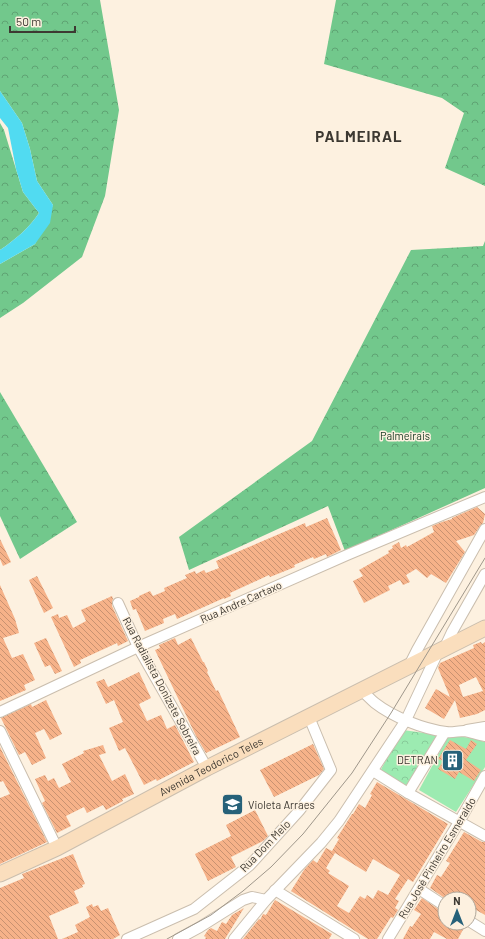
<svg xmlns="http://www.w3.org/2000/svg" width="485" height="939" font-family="Barlow,sans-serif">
	<defs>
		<pattern id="forest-crowns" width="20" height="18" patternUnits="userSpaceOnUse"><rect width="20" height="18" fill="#72c88c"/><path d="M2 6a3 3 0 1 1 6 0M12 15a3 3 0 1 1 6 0" fill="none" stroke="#5fa373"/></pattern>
		<pattern id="park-crowns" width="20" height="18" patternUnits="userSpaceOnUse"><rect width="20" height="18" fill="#9cebb1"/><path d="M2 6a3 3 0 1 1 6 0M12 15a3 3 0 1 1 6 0" fill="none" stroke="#87ca99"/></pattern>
		<pattern id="building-back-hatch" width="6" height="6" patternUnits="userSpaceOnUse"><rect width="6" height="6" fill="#f6b289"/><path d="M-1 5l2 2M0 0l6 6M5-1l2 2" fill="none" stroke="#c89271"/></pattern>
	</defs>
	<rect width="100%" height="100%" fill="#fdf1e0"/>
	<!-- grass -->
	<polygon fill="#9cebb1" points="449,735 471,738 485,742 485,767 456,812 419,790"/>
	<!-- forest -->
	<g fill="url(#forest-crowns)">
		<polygon points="0,0 100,0 119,110 105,196 82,257 23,303 0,318 0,264 35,244 53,205 37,181 30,149 22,123 0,91"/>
		<polygon points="336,0 485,0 485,186 445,168 464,113 442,98 324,64"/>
		<path d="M0,123L4,130L23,192L39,213C29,228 15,240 0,250Z"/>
		<polygon points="485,241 485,488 345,551 328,506 189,570 179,537 312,441 411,250 483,246"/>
		<polygon points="0,392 77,522 20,559 0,516"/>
	</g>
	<!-- park -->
	<polygon fill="url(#park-crowns)" points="403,730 439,735 406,786 380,771"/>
	<!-- water -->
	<path fill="#51dbf1" d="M0,91L22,123L30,149L37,181L53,205L50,223L35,244L0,264V250C15,240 29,228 39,213L23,192L16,169L8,128L0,118Z"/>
	<!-- building -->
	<g fill="url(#building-back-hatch)" fill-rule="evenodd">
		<polygon points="477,507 485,514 483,523 480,526 474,535 456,541 465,552 446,583 431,574 427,578 416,569 406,575 410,582 403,585 400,580 388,586 390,590 364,603 353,581 363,576 359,570 389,553 388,551 393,548 392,546 399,542 401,548 406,545 407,547 434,532 432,526 442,522 452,519 452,518"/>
		<polygon points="327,518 341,550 327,557 326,554 314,559 313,557 294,565 295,567 270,577 269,575 230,593 231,596 224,599 224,598 177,619 175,614 163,619 164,623 145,631 136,609 133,610 130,601 139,597 139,596 150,591 153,596 165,591 164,588 187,578 185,575 195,571 196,574 204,570 206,573 219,568 216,561 305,523 306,527"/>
		<polygon points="0,539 11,562 3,566 0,559"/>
		<polygon points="37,576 53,608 44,613 29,580"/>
		<polygon points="0,585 15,619 19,633 3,638 12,658 23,654 35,680 24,685 26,690 0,701"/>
		<polygon points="112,596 113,599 112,602 112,606 128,641 118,646 117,643 80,660 81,663 74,667 51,617 58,614 59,618 67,615 73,628 86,621 81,610"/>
		<polygon points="46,638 62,671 55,674 50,665 45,667 34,643"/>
		<polygon points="175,638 178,645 191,638 203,662 204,662 208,671 207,672 216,691 218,690 240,737 206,753 196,736 155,650 160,648 159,645"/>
		<path d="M481,642L482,644L485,642V710L477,714L460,718L455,700L444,719L425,708L436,689L450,697L438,668L440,663L474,648L473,645ZM476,677L483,691L463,697L459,685Z"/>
		<polygon points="139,672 151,698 139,704 147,721 161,715 167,729 175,725 194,762 157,781 156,779 144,785 126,750 125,748 119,751 109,728 123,722 114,700 106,704 96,682 104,679 108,687"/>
		<polygon points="46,700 62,734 50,740 44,729 35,733 46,758 32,765 25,752 19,755 1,718 31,704 32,707"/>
		<polygon points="450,740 466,749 471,740 477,744 466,760 481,770 474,781 459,772 455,779 438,769 443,761 438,759"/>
		<polygon points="313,744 324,769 319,775 274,797 260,770"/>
		<polygon points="103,745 106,753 99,755 112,781 125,774 134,794 122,799 123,801 106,810 103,805 87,813 84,807 66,816 71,826 57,833 42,803 45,801 35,779 45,775 48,781 54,778 59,788 71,782 62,764 84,753 83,751"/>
		<polygon points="0,747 47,842 0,864 0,798 10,794 3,781 0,782"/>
		<path d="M377,782L448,824L413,882L408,879L395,899L399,901L395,908L398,910L393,918L391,917L377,939H368L291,891L304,870L313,860L317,863L326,848L332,851L339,839L337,838L352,814H353L359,804L365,808L372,795L370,794ZM335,853L366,872L373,859L400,875L388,895L378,890L373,899L367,895L365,899L360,896L349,913L337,906L349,886L328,873L330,871L326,868Z"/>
		<polygon points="255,810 268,836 263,841 231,857 236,867 208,881 195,854 231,836 226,825"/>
		<polygon points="464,832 482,842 485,842 485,915 469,906 469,899 446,899 430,888 437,875 441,877 450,863 446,861"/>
		<polygon points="73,854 85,884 82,885 83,887 74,891 79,903 49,916 58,939 0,939 0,888 24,878 22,874"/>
		<polygon points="422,898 441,911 445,912 445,923 463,923 465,926 458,939 447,939 434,932 430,939 403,939 410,926 412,927 421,914 414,910"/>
		<polygon points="275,900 332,934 329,939 243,939 259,919 260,920 263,914 266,915"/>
		<polygon points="92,904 93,907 98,905 101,911 108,908 120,935 113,939 62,939 78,932 75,925 90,917 86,907"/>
		<polygon points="244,908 225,939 205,939 206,937 204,936 208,930 211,928 217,931 222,922 226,924 232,915"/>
	</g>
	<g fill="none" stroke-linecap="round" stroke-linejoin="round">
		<defs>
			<g id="street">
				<polyline points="118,603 138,647 207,768"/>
				<polyline points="444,649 452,632 485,574"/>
				<polyline points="409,666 417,650 485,529"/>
				<path d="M361,690C366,694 370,699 375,703C393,717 423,729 446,732C452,733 458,731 464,731C471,732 478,735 485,736"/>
				<polyline points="0,712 138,647 347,555 485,497"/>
				<polyline points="467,730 485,727"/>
				<polyline points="0,731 57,848"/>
				<polyline points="373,771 408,793 485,836"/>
				<polyline points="408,793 445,732"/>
				<polyline points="419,889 445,906"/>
				<polyline points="275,890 354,939"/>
				<polyline points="469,921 485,931"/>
				<polyline points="127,939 194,909 250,865 299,811 331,770 309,717"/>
				<polyline points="178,939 200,927 243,900 252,897 266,900"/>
				<polyline points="234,939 266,900 321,843 339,821 406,720 438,652"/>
				<polyline points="388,939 459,822 485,776"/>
			</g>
			<g id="secondary">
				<path id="s1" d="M0,874L57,848L207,768L485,628"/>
			</g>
		</defs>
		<!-- street casing -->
		<use href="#street" stroke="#cabeae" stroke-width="12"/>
		<!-- secondary casing -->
		<use href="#secondary" stroke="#cabeae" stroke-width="17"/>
		<!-- street -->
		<use href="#street" stroke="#fff" stroke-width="10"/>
		<!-- secondary -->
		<use href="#secondary" stroke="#fadebd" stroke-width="15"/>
		<!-- tram -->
		<polyline stroke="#9f978b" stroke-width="1" points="167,939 211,915 243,891 271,867 303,834 352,773 391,713 485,558"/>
	</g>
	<!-- icons -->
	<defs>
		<symbol id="building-square" viewBox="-11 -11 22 22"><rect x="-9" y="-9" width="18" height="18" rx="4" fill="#266179" stroke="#fdf1e0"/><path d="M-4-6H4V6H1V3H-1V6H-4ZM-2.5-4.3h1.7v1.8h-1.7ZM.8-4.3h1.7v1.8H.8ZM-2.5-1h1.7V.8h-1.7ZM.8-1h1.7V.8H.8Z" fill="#fff"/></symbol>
		<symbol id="school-square" viewBox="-11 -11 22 22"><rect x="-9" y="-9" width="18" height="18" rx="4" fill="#266179" stroke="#fdf1e0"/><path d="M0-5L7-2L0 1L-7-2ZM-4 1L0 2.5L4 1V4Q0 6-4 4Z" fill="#fff"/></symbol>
	</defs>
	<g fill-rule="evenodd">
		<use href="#building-square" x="440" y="748" width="25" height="25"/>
		<use href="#school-square" x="220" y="792" width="25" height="25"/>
	</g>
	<g text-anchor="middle" stroke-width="3" stroke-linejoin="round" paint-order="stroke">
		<!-- park labels -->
		<g font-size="11" fill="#13371f" stroke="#fdf1e0">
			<text x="405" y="440">Palmeirais</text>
		</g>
		<!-- street labels -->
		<g font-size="11" fill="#3d3932" stroke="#fdf1e0">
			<text transform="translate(241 602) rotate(-24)" y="4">Rua Andre Cartaxo</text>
			<text transform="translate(162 686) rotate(62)" y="4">Rua Radialista Donizete Sobreira</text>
			<text dy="4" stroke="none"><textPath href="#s1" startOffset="237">Avenida Teodorico Teles</textPath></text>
			<text transform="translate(265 846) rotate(-46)" y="4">Rua Dom Melo</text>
			<text transform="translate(437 858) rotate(-59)" y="4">Rua José Pinheiro Esmeraldo</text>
		</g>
		<!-- poi labels -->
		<g font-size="11" fill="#3d3932" stroke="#fdf1e0" text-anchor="end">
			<text x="438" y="764">DETRAN</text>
			<text x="248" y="809" text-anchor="start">Violeta Arraes</text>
		</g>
		<!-- district labels -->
		<g font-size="15" font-weight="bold" letter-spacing="1" fill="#3d3932" stroke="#fdf1e0">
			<text x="359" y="142">PALMEIRAL</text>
		</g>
	</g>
	<!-- north arrow -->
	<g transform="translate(457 911)"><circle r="19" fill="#fdf1e0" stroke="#b0a79a"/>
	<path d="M0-3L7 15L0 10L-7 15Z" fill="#266179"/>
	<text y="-6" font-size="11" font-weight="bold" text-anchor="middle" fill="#3d3932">N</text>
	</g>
	<!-- scale -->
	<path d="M10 26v6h65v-6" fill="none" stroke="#3d3932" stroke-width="2"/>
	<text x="16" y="26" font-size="12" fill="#3d3932" stroke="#fdf1e0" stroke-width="3" paint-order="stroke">50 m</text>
</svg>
